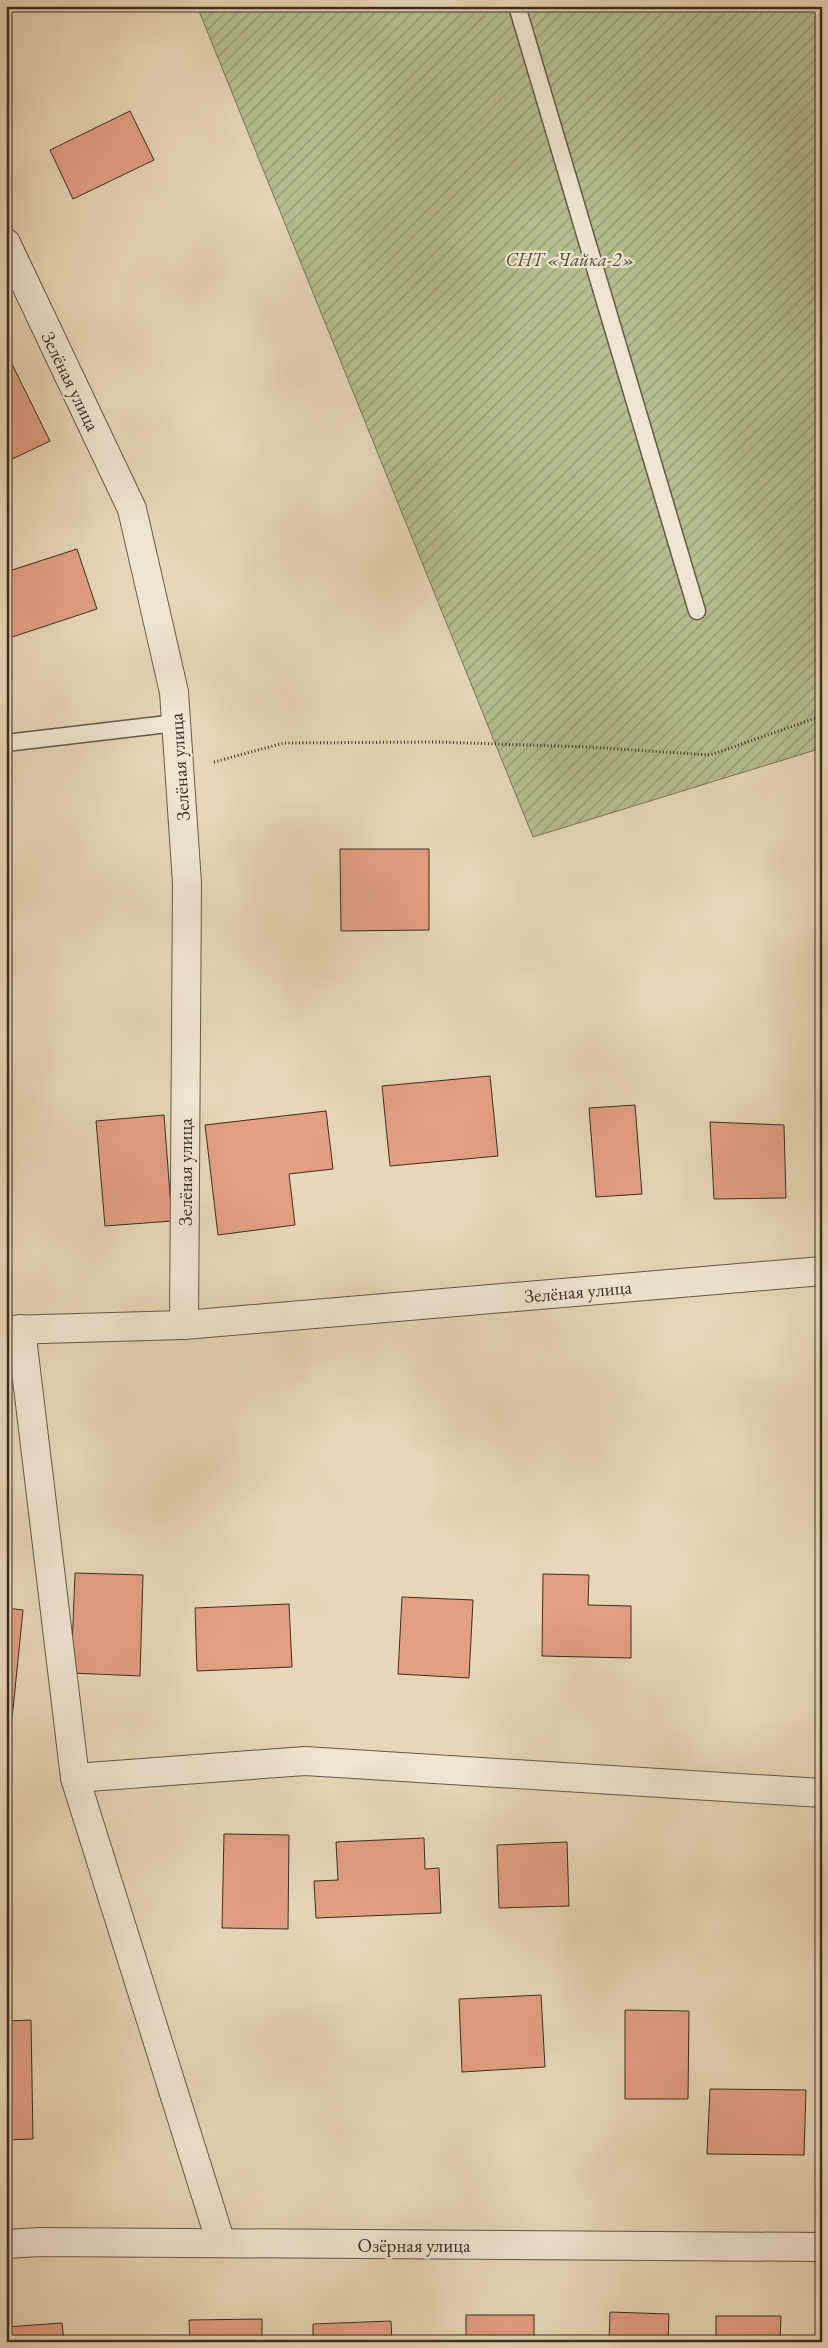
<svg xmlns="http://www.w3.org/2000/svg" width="828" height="2348" font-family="'EB Garamond',serif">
	<defs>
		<pattern id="garden-furrows" width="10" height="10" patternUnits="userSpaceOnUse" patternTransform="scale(1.25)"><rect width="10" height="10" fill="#b4be8f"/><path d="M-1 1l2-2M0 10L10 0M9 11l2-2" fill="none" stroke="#949b75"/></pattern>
	</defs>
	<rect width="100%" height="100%" fill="#e7d7b6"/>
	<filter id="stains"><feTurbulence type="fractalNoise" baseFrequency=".004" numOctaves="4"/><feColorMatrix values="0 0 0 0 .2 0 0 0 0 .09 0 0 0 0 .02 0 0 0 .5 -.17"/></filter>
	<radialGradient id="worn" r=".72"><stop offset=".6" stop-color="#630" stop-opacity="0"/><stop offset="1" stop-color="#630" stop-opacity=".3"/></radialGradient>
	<!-- garden -->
	<polygon fill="url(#garden-furrows)" stroke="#78765b" points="197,6 822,6 822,748 533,837"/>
	<!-- building -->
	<g fill="#e39f82" stroke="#3b2d27">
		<polygon points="130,111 154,160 73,199 50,150"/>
		<polygon points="6,352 50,441 6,462"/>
		<polygon points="77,549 97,609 6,639 6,572"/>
		<polygon points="340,849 429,849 429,930 341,931"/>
		<polygon points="490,1076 498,1156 390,1166 382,1086"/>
		<polygon points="635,1105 642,1194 596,1197 589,1108"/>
		<polygon points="326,1111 333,1169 289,1174 295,1225 218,1235 205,1125"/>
		<polygon points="164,1115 172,1221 105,1226 96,1121"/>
		<polygon points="710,1122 784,1125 786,1198 714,1199"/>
		<polygon points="6,1186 11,1250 6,1250"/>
		<polygon points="75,1573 143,1575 140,1676 71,1673"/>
		<polygon points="543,1574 589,1575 588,1605 631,1606 631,1658 542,1656"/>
		<polygon points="402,1597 473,1600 469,1678 398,1674"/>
		<polygon points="289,1604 292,1667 197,1671 195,1608"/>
		<polygon points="6,1608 23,1610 11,1729 6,1729"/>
		<polygon points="224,1834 289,1835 288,1929 222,1928"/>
		<polygon points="424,1838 425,1869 439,1868 441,1913 316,1918 314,1881 338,1880 336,1842"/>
		<polygon points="567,1842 569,1906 499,1908 497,1845"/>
		<polygon points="541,1995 545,2067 462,2072 459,1999"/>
		<polygon points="625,2010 689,2011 688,2099 625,2099"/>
		<polygon points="31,2020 33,2139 6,2140 6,2021"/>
		<polygon points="710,2089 806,2090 804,2155 707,2154"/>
		<polygon points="610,2312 669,2314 668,2342 609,2342"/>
		<rect x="466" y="2315" width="68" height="27"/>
		<polygon points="716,2316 781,2316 780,2342 716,2342"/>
		<polygon points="262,2319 262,2342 190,2342 189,2320"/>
		<polygon points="391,2321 392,2342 313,2342 313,2324"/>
		<polygon points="62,2323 64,2342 6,2342 6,2327"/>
	</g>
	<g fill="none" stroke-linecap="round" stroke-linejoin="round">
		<defs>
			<g id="lane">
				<polyline points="517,6 697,611"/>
				<polyline points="6,743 176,723"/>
			</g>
			<g id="street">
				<polyline points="6,243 132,509 174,692 187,883 184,1325"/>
				<polyline points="21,1329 75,1778 221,2243"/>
				<polyline points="6,1330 184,1325 822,1271"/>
				<polyline points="75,1778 305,1761 822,1793"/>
				<polyline points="6,2244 40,2242 822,2247"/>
			</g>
		</defs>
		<!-- lane casing -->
		<use href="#lane" stroke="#66584b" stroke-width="19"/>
		<!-- street casing -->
		<use href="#street" stroke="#66584b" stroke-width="30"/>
		<!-- path -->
		<polyline stroke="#3b2d27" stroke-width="3" stroke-dasharray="1 2.5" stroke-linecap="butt" points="214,762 284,743 437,742 588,747 710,755 822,716"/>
		<!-- lane -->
		<use href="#lane" stroke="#efe5d0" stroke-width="16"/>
		<!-- street -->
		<use href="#street" stroke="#efe5d0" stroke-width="28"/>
	</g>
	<g text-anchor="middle" stroke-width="4.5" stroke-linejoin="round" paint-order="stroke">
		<!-- park labels -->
		<g font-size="19" font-style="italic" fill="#534a3c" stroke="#efe5d0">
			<text x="570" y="266">СНТ «Чайка-2»</text>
		</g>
		<!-- street labels -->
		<g font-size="19" fill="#3b2d27" stroke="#efe5d0">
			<text transform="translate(71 381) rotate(64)" y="7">Зелёная улица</text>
			<text transform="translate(179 767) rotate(-94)" y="7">Зелёная улица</text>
			<text transform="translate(185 1172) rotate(-90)" y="7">Зелёная улица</text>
			<text transform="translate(578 1291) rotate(-5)" y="7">Зелёная улица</text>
			<text x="414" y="2252">Озёрная улица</text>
		</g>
	</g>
	<!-- margin -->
	<rect width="828" height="2348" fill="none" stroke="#e7d7b6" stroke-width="25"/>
	<rect x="8" y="8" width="813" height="2333" fill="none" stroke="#3b2d27" stroke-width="2.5"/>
	<rect x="12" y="12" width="803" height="2323" fill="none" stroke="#3b2d27"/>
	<rect width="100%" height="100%" filter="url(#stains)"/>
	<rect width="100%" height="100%" fill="url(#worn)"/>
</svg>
